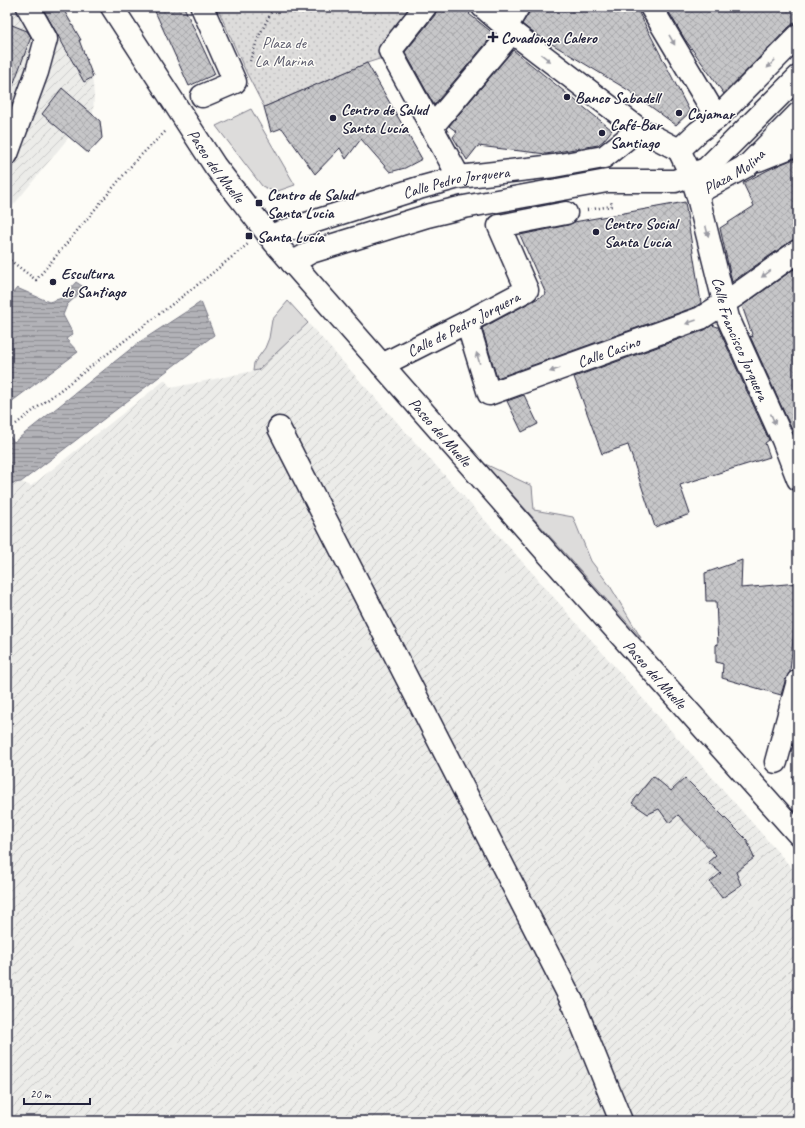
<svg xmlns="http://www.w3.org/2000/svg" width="805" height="1128" font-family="Caveat,sans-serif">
	<defs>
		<pattern id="industrial-furrows" width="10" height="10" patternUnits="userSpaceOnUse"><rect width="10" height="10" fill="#ecece9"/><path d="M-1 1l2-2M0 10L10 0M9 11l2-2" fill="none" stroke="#cacac9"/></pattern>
		<pattern id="park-dots" width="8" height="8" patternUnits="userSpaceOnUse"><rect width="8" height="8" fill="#dddcdb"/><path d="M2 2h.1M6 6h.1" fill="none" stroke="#bdbcbd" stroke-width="1.8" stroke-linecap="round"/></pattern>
		<pattern id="water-rules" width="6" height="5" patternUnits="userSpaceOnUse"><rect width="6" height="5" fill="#b2b2b7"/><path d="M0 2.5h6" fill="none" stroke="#909096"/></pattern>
		<pattern id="building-cross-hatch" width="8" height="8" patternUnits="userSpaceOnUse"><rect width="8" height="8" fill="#c6c6c8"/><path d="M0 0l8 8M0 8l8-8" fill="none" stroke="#aaaaad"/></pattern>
	</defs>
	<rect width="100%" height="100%" fill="#fdfcf7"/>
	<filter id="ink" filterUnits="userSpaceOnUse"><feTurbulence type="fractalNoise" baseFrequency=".025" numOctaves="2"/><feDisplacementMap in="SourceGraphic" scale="8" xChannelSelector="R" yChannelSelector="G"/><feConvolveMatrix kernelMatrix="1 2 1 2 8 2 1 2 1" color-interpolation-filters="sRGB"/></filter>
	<g filter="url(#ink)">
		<!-- industrial -->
		<g fill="url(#industrial-furrows)">
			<polygon points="7,7 62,7 81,40 81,44 92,75 94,95 93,114 100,121 102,138 69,137 7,213"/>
			<polygon points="308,323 535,576 798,875 798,1121 7,1121 7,484 21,482 31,486 165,380 171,388 258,370"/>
		</g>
		<!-- green -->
		<g fill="#dddcdb" stroke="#807f8b">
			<polygon points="251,109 295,185 275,192 262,186 216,126"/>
			<polygon points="288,301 308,323 258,370 253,371 254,363 265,348 269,338 272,320"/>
			<polygon points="485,464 532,486 534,510 573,517 591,561 610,586 641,638"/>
		</g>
		<!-- park -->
		<polygon fill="url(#park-dots)" stroke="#807f8b" points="217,7 435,7 398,53 367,63 264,107 246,72"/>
		<!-- water -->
		<g fill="url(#water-rules)" stroke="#787885">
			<polygon points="76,282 85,288 67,305 63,315 73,334 66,339 78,352 7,405 7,300 17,288 49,302 62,298"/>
			<polygon points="201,302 214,335 21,482 7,484 7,433 14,442 138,343"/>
		</g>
		<!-- building -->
		<g fill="url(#building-cross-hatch)" stroke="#22223b">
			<polygon points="42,7 62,7 81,40 79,40 93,77 84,82"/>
			<polygon points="153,7 184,7 215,74 189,86"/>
			<polygon points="437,7 471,7 471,12 469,14 494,34 434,105 405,52 435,15"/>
			<polygon points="530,7 636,7 690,112 676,125 628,90 532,32 522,24 529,13"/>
			<polygon points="666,7 798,7 798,20 789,27 724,94 684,38"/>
			<polygon points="7,23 27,31 31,37 9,96 7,96"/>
			<polygon points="513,50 612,130 604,140 598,145 546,154 478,146 467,160 453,137 457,132 449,126"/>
			<polygon points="367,63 422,159 405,168 390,172 361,139 346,159 340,148 315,174 282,128 271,132 264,107"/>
			<polygon points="62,88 100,121 102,138 88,153 42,114"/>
			<polygon points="798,157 798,239 791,241 732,282 720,228 754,206 743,183 772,168"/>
			<polygon points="685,202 701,303 695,307 497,378 482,328 546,294 520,235 568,225 574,222"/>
			<polygon points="798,266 798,427 792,430 750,336 753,337 742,306"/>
			<polygon points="712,325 718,327 769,440 765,443 770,457 680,485 690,514 655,527 628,445 602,454 574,377 705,330"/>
			<polygon points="524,395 538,424 522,432 507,401"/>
			<polygon points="742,560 741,588 798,583 790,672 786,678 781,695 722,678 723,664 716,662 716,644 718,645 716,601 706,601 705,573"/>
			<polygon points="653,776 671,791 685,778 747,840 754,858 736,872 741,885 722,898 710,882 721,873 708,862 716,855 678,815 669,823 659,809 648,814 632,803"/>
		</g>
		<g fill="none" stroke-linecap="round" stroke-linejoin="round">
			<defs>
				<g id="minor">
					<polyline points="425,7 390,51 432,127 512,32"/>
					<polyline points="483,7 512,32 639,129 679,150"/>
					<polyline points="651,7 717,118"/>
					<polyline points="506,27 518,7"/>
					<polyline points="202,96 235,82 202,7"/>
					<polyline points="425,115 459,177"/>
					<path id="s1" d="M679,150L691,175L697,193L728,318L783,440L798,479"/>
					<polyline points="679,150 698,132 717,118 798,36"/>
					<polyline points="7,154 37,72 46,39 28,7"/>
					<polyline points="758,160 798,144"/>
					<path id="s2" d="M697,193L748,165L798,114"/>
					<path id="s3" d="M269,236L419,188L459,177L554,166L604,157L639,129"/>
					<polyline points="292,263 311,252 427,216 464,207 607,181 675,181 706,169 798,77"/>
					<path id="s4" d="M467,322L489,394L701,318L735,296L798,251"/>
					<path id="s5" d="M382,365L467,322L527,290L499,226L566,213"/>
					<polyline points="279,428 574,1005 621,1121"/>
					<polyline points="776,762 798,681"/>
				</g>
				<g id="major">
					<path id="s6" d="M112,7L215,166L275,243L549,555L798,834"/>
				</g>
			</defs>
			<!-- minor casing -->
			<use href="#minor" stroke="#22223b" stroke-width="25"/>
			<!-- major casing -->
			<use href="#major" stroke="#22223b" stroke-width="25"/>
			<!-- path -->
			<g stroke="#22223b" stroke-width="2.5" stroke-dasharray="1 3" stroke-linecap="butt">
				<polyline points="250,61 259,36 274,7"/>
				<polyline points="587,210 612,206 611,202"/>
				<polyline points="7,258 36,280 137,159 167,130"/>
				<polyline points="16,424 205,279 248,244"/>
				<polyline points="792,778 798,776"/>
			</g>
			<!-- minor -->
			<use href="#minor" stroke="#fdfcf7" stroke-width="22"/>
			<!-- major -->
			<use href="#major" stroke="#fdfcf7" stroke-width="22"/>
		</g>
		<!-- one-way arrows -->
		<defs><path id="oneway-solid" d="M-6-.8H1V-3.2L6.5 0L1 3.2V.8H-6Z"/></defs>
		<g fill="#9a9aa2">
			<use href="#oneway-solid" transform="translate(672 40) rotate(60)"/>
			<use href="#oneway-solid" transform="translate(546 58) rotate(38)"/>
			<use href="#oneway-solid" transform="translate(771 64) rotate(134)"/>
			<use href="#oneway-solid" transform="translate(707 231) rotate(76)"/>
			<use href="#oneway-solid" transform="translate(766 274) rotate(144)"/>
			<use href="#oneway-solid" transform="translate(691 322) rotate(160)"/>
			<use href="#oneway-solid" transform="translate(478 358) rotate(-107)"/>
			<use href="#oneway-solid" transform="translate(555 370) rotate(160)"/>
			<use href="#oneway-solid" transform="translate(773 419) rotate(66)"/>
		</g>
	</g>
	<!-- markers -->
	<g fill="#22223b" stroke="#fdfcf7" stroke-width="1.5">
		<path d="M491 31h4v4h4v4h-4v4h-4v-4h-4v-4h4z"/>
		<circle cx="567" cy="97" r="4"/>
		<circle cx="679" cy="113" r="4"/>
		<circle cx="333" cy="118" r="4"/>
		<circle cx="602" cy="133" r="4"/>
		<rect x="255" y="199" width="8" height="8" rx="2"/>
		<circle cx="596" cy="232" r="4"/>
		<rect x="245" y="232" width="8" height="8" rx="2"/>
		<circle cx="53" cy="282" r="4"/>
	</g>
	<g text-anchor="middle" stroke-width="3" stroke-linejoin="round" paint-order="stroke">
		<!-- poi labels -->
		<g font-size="16" font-weight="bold" fill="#22223b" stroke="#fdfcf7" text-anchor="start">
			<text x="501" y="43">Covadonga Calero</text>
			<text x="575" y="103">Banco Sabadell</text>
			<text x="341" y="115">Centro de Salud<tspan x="341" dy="18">Santa Lucía</tspan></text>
			<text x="687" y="119">Cajamar</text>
			<text x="610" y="130">Café-Bar<tspan x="610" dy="18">Santiago</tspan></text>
			<text x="267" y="200">Centro de Salud<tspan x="267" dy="18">Santa Lucia</tspan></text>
			<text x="604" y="229">Centro Social<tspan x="604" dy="18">Santa Lucía</tspan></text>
			<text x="257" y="242">Santa Lucía</text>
			<text x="61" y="279">Escultura<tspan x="61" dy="18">de Santiago</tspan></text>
		</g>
		<!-- park labels -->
		<g font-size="16" fill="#5a5a6b" stroke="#fdfcf7">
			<text x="284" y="48">Plaza de<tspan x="284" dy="18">La Marina</tspan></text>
		</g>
		<!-- street labels -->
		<g font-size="16" fill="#22223b" stroke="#fdfcf7">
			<text dy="6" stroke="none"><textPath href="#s6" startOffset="190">Paseo del Muelle</textPath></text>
			<text dy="6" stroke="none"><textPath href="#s2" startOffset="43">Plaza Molina</textPath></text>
			<text dy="6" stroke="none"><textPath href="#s3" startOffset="195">Calle Pedro Jorquera</textPath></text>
			<text dy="6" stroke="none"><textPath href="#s5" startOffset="91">Calle de Pedro Jorquera</textPath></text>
			<text dy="6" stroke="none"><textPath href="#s1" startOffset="199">Calle Francisco Jorquera</textPath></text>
			<text dy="6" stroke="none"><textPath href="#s4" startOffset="202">Calle Casino</textPath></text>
			<text dy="6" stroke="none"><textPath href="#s6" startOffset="538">Paseo del Muelle</textPath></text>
			<text dy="6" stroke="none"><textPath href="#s6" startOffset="862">Paseo del Muelle</textPath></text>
		</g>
	</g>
	<!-- margin -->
	<rect width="805" height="1128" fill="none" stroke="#fdfcf7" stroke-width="24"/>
	<rect x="12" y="12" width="781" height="1104" fill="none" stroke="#22223b" stroke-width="1.5" filter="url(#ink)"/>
	<!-- scale -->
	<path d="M24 1098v6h66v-6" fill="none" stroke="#22223b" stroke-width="2"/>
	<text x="30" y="1098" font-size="12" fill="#22223b" stroke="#fdfcf7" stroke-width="3" paint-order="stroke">20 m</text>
</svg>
